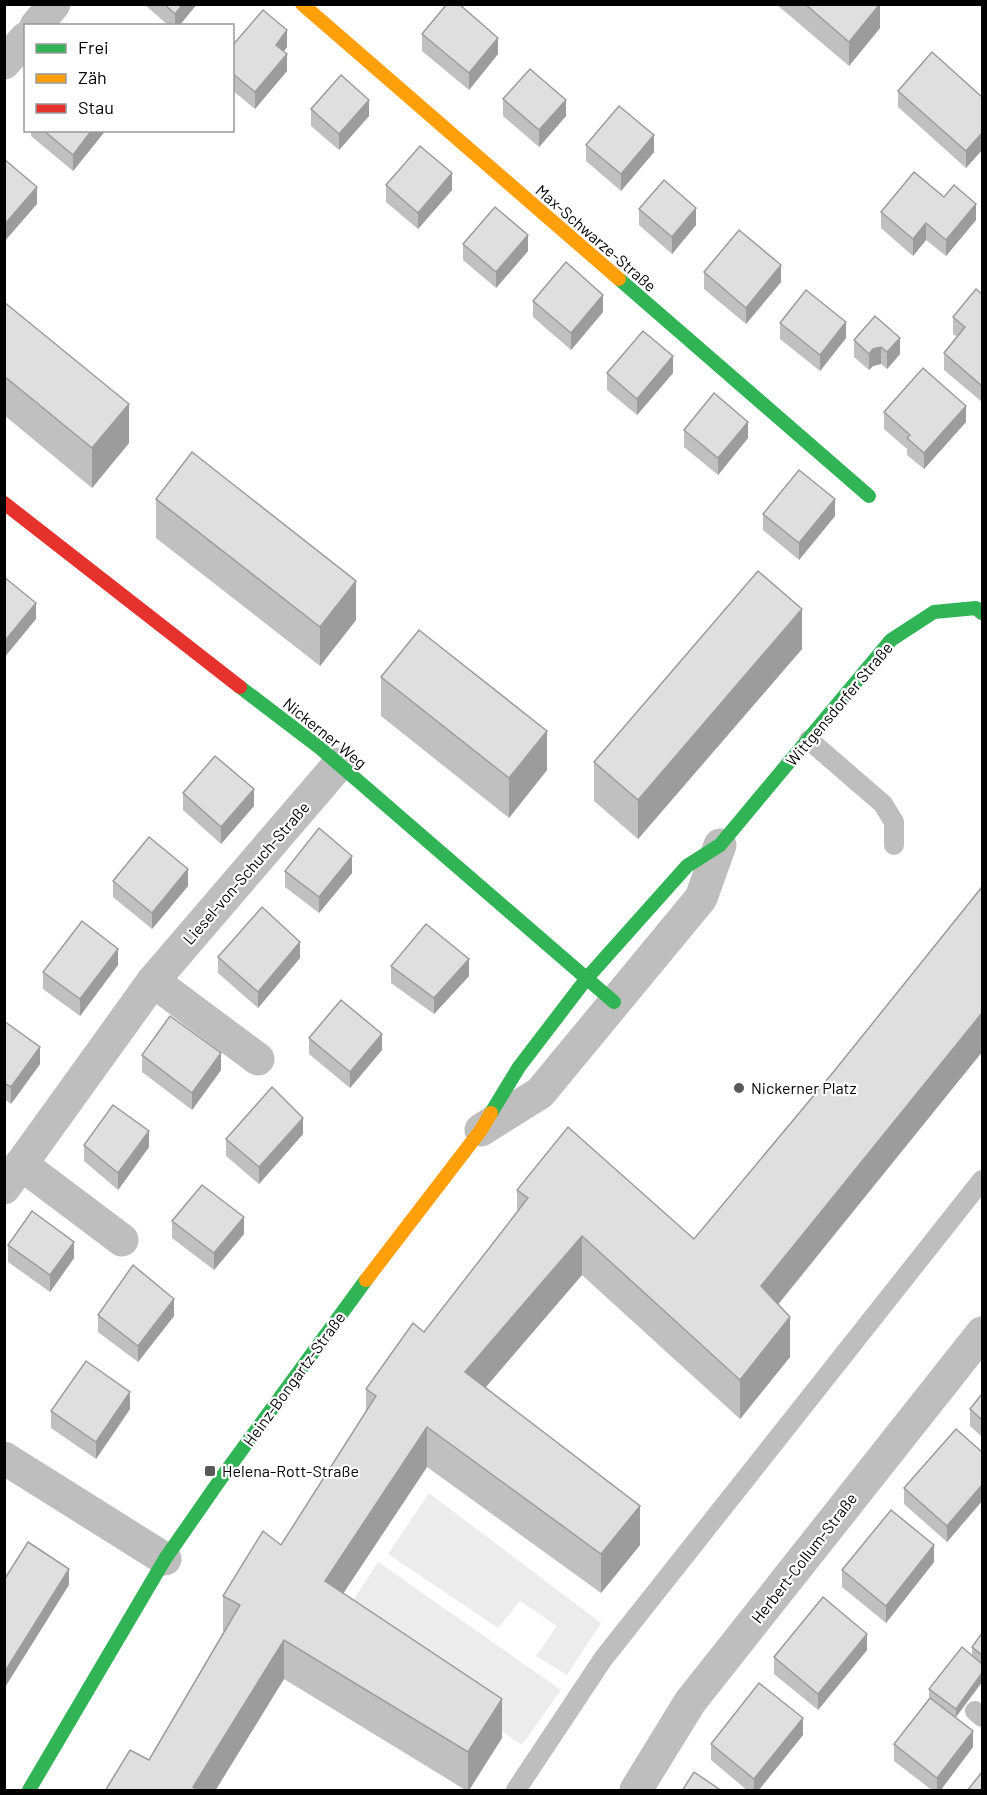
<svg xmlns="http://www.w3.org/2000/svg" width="987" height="1795" font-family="Barlow,sans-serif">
	<rect width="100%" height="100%" fill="#fff"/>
	<!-- green -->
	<g fill="#ececec">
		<polygon points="429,1493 601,1623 567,1675 536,1656 557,1626 520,1601 498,1628 388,1554"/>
		<polygon points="378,1562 561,1690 522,1745 338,1624"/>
	</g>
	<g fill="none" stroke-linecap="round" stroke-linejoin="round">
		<!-- lane -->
		<g stroke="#bebebe" stroke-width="20">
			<polyline points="809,740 883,804 894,822 894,845"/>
			<polyline points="975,1711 982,1717"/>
			<polyline points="516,1790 603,1659 982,1180"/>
		</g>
		<!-- street -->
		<g stroke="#bebebe" stroke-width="33">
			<polyline points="36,26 54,4"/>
			<polyline points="4,63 26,38"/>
			<polyline points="153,981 258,1059"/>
			<polyline points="481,1130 540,1093 701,898 720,845"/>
			<polyline points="21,1164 122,1240"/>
			<polyline points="4,1188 153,981 339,764"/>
			<polyline points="4,1458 165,1559"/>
			<polyline points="636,1790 690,1702 982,1333"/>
		</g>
		<!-- fast -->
		<g stroke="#30b455" stroke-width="14">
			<polyline points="619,279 869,496"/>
			<polyline points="240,687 320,748 614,1002"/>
			<polyline points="491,1113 519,1067 587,978 687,866 720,845 891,640 934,612 976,608 982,613"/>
			<polyline points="29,1790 165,1559 222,1477 366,1280"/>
		</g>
		<!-- slow -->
		<g stroke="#ff9f0a" stroke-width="14">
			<polyline points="302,4 619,279"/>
			<polyline points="366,1280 481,1130 491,1113"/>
		</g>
		<!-- jam -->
		<polyline stroke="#e5322d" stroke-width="14" points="4,503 240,687"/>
	</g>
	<!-- wall -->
	<g fill="#c0c0c0">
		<polygon points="144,4 197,4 179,26 169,26"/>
		<polygon points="776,4 880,4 880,28 849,66"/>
		<polygon points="422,34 498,54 469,90 422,51"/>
		<polygon points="232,46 287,47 284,51 287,71 255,109 232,90"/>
		<polygon points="898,91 982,97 982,150 966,168 898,107"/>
		<polygon points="503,99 566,116 539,147 503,116"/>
		<polygon points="311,109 369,116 339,150 311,126"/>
		<polygon points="31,130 106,130 73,171 31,136"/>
		<polygon points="586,145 654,152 621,191 586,161"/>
		<polygon points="386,185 452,190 418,229 386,202"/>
		<polygon points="944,197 976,220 946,256 926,240 913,256 881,228 881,212"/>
		<polygon points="639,209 696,225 672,254 639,225"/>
		<polygon points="463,244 528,251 496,288 463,260"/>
		<polygon points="704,272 781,282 746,324 704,289"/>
		<polygon points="982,294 982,402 944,370 944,353 957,337 953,334 953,317"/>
		<polygon points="533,301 603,312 571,350 533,317"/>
		<polygon points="4,302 129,443 92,488 4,415"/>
		<polygon points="875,316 900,354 887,369 881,364 873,366 869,370 854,357 854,340"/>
		<polygon points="780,323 846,338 820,371 780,339"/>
		<polygon points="607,373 673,373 637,415 607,390"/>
		<polygon points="884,412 966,422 924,469 907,455 907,449 884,429"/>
		<polygon points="684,430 748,438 718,475 684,447"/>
		<polygon points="156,499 356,620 320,666 156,538"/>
		<polygon points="763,514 835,516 799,560 763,530"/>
		<polygon points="802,649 638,839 594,801 594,762"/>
		<polygon points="381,677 547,770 509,818 381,716"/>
		<polygon points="183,793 254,806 221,844 183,810"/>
		<polygon points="285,871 352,873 319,913 285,887"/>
		<polygon points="113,881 188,886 152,929 113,897"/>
		<polygon points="982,887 982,1052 778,1305 790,1357 740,1419 582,1275 486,1387 640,1545 601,1593 427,1467 343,1593 502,1738 469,1791 467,1791 284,1679 215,1791 105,1791 149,1760 223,1634 223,1596 281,1545 366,1412 366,1389 424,1332 517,1212 517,1190 694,1239 835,1070"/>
		<polygon points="218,957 300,958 258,1008 218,973"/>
		<polygon points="118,965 80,1016 43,989 43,972"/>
		<polygon points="391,966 469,976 434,1014 391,983"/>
		<polygon points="4,1021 40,1064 11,1104 4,1099"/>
		<polygon points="309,1038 382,1050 350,1088 309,1054"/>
		<polygon points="142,1055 221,1070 192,1110 142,1072"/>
		<polygon points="303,1134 259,1184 226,1156 226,1139"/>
		<polygon points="84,1145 149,1147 118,1190 84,1161"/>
		<polygon points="172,1221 244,1234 214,1270 172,1238"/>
		<polygon points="8,1245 74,1258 50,1292 8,1262"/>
		<polygon points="98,1315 174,1316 138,1362 98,1332"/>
		<polygon points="982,1394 982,1437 970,1426 970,1409"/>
		<polygon points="130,1409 96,1459 51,1428 51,1411"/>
		<polygon points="982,1452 982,1501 947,1542 904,1504 904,1488"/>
		<polygon points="934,1562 886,1623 842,1587 842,1570"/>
		<polygon points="982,1633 982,1682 956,1717 973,1747 940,1791 933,1791 894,1761 894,1744 930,1698 929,1697 929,1689 972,1655 972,1647"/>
		<polygon points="867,1650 818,1710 774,1674 774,1657"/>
		<polygon points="803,1735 758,1791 748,1791 711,1760 711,1744"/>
	</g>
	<!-- shaded-wall -->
	<g fill="#9c9c9c">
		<polygon points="183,4 197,4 179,26 175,26 175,14"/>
		<polygon points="880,4 880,28 849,66 849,42"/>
		<polygon points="287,30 287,47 276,61 276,45"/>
		<polygon points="498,38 498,54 469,90 469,73"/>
		<polygon points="287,54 287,71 255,109 255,92"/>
		<polygon points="369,100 369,116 339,150 339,134"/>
		<polygon points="566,100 566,116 539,147 539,130"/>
		<polygon points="92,130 106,130 73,171 73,155"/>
		<polygon points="982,133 982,150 966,168 966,151"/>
		<polygon points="654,135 654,152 621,191 621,174"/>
		<polygon points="452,173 452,190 418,229 418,213"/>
		<polygon points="37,187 37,204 4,242 4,225"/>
		<polygon points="976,204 976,220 946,256 946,240"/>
		<polygon points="696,208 696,225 672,254 672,237"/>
		<polygon points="926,223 926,240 913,256 913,239"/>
		<polygon points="528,235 528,251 496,288 496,272"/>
		<polygon points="781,265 781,282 746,324 746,308"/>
		<polygon points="603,295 603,312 571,350 571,333"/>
		<polygon points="846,322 846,338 820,371 820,355"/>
		<polygon points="900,338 900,354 887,369 887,352"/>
		<polygon points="881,347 881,364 873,366 869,370 869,354 873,349"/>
		<polygon points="673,356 673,373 637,415 637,399"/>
		<polygon points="129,404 129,443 92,488 92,448"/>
		<polygon points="966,406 966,422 924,469 924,453"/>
		<polygon points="748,422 748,438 718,475 718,458"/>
		<polygon points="835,499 835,516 799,560 799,543"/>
		<polygon points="356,581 356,620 320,666 320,627"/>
		<polygon points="36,603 36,619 4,658 4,642"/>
		<polygon points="802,609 802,649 638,839 638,800"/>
		<polygon points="547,731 547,770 509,818 509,778"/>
		<polygon points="254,789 254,806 221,844 221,827"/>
		<polygon points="352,856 352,873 319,913 319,897"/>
		<polygon points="188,869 188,886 152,929 152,913"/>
		<polygon points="300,942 300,958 258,1008 258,992"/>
		<polygon points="118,949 118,965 80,1016 80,999"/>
		<polygon points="469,959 469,976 434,1014 434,998"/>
		<polygon points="982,1013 982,1052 761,1325 761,1286"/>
		<polygon points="382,1034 382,1050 350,1088 350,1072"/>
		<polygon points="40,1047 40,1064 11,1104 11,1087"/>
		<polygon points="221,1053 221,1070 192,1110 192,1093"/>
		<polygon points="303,1118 303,1134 259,1184 259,1167"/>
		<polygon points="149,1131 149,1147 118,1190 118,1173"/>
		<polygon points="244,1217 244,1234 214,1270 214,1253"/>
		<polygon points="582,1236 582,1275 465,1411 465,1372"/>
		<polygon points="74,1242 74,1258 50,1292 50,1275"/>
		<polygon points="174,1299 174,1316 138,1362 138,1346"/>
		<polygon points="790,1317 790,1357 740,1419 740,1380"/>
		<polygon points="130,1392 130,1409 96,1459 96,1442"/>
		<polygon points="427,1427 427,1467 325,1621 325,1581"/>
		<polygon points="982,1485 982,1501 947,1542 947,1526"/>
		<polygon points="640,1506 640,1545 601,1593 601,1554"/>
		<polygon points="934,1545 934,1562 886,1623 886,1606"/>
		<polygon points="69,1569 69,1585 4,1689 4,1673"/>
		<polygon points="867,1634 867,1650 818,1710 818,1694"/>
		<polygon points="284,1640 284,1679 215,1791 193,1791 193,1787"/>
		<polygon points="982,1673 982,1682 956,1717 956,1709"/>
		<polygon points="502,1699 502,1738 468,1791 468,1752"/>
		<polygon points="803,1718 803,1735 758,1791 754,1791 754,1779"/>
		<polygon points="973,1731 973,1747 940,1791 937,1791 937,1778"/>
	</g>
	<!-- building -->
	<g fill="#dfdfdf" stroke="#9c9c9c" stroke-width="1.5">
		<polygon points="164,4 183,4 175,14"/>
		<polygon points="447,4 459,4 498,38 469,73 422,34"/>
		<polygon points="805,4 880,4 849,42"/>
		<polygon points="263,10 287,30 276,45 287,54 255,92 232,73 232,46"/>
		<polygon points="932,52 982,97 982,133 966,151 898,91"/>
		<polygon points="530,69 566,100 539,130 503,99"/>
		<polygon points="341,75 369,100 339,134 311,109"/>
		<polygon points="619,106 654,135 621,174 586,145"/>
		<polygon points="43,130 92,130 73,155"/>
		<polygon points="420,146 452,173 418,213 386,185"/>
		<polygon points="4,159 37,187 4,225"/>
		<polygon points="914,172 944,197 954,185 976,204 946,240 926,223 913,239 881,212"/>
		<polygon points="664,180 696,208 672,237 639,209"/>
		<polygon points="495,207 528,235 496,272 463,244"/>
		<polygon points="739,230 781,265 746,308 704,272"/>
		<polygon points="566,262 603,295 571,333 533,301"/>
		<polygon points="976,289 982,294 982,386 944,353 965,327 953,317"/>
		<polygon points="806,290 846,322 820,355 780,323"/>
		<polygon points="4,302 129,404 92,448 4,376"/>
		<polygon points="875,316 900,338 887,352 881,347 873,349 869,354 854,340"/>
		<polygon points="643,331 673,356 637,399 607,373"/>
		<polygon points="923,368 966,406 924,453 907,438 910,435 884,412"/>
		<polygon points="714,393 748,422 718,458 684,430"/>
		<polygon points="192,452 356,581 320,627 156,499"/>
		<polygon points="799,470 835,499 799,543 763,514"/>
		<polygon points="758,571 802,609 638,800 594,762"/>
		<polygon points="4,577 36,603 4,642"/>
		<polygon points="419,630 547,731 509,778 381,677"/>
		<polygon points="215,756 254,789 221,827 183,793"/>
		<polygon points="319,828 352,856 319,897 285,871"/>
		<polygon points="149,837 188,869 152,913 113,881"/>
		<polygon points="982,887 982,1013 761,1286 790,1317 740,1380 582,1236 465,1372 640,1506 601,1554 427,1427 325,1581 502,1699 468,1752 284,1640 193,1787 199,1791 105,1791 130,1750 149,1760 240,1605 223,1596 263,1531 281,1545 376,1396 366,1389 413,1323 424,1332 528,1198 517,1190 568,1127 694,1239 835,1070"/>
		<polygon points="262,907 300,942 258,992 218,957"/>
		<polygon points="82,921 118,949 80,999 43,972"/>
		<polygon points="426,924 469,959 434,998 391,966"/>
		<polygon points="341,1000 382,1034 350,1072 309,1038"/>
		<polygon points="170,1016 221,1053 192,1093 142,1055"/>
		<polygon points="4,1021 40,1047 11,1087 4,1083"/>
		<polygon points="272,1087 303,1118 259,1167 226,1139"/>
		<polygon points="113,1105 149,1131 118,1173 84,1145"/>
		<polygon points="202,1185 244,1217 214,1253 172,1221"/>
		<polygon points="32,1211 74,1242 50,1275 8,1245"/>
		<polygon points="133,1265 174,1299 138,1346 98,1315"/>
		<polygon points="86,1361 130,1392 96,1442 51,1411"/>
		<polygon points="982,1394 982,1420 970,1409"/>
		<polygon points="956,1429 982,1452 982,1485 947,1526 904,1488"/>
		<polygon points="891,1510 934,1545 886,1606 842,1570"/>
		<polygon points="28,1542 69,1569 4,1673 4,1580"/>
		<polygon points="823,1597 867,1634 818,1694 774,1657"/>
		<polygon points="982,1633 982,1655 972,1647"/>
		<polygon points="962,1647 982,1664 982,1673 956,1709 929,1689"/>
		<polygon points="759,1683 803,1718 754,1779 711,1744"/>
		<polygon points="930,1698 973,1731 937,1778 894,1744"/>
		<polygon points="694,1772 722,1791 682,1791"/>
		<polygon points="982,1772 982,1791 967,1791"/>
	</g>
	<!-- markers -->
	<g fill="#595959" stroke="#fff" stroke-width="2">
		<circle cx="739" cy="1088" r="6"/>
		<rect x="204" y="1465" width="12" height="12" rx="3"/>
	</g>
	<g text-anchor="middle" stroke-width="4.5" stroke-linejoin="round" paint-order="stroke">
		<!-- street labels -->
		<g font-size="16" fill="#000" stroke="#fff">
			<text transform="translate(596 238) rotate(41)" y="6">Max-Schwarze-Straße</text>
			<text transform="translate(839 704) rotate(-50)" y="6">Wittgensdorfer Straße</text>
			<text transform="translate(325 733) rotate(39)" y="6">Nickerner Weg</text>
			<text transform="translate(246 873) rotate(-49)" y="6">Liesel-von-Schuch-Straße</text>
			<text transform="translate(294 1379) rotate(-54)" y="6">Heinz-Bongartz-Straße</text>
			<text transform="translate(804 1558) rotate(-52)" y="6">Herbert-Collum-Straße</text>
		</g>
		<!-- poi labels -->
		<g font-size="16" fill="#000" stroke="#fff" text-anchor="start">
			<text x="751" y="1094">Nickerner Platz</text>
			<text x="222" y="1477">Helena-Rott-Straße</text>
		</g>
	</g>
	<!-- border -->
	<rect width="987" height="1795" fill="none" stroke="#000000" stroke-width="12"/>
	<!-- legend -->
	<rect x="24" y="24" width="210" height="108" fill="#ffffff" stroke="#999999" stroke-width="1.5"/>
	<rect x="36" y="44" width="30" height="9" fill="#30b455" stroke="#999999" stroke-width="1.5"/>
	<text x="78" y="54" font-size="18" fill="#000000">Frei</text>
	<rect x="36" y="74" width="30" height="9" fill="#ff9f0a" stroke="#999999" stroke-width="1.5"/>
	<text x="78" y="84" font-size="18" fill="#000000">Zäh</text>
	<rect x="36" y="104" width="30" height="9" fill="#e5322d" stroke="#999999" stroke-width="1.5"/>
	<text x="78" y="114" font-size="18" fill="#000000">Stau</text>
</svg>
